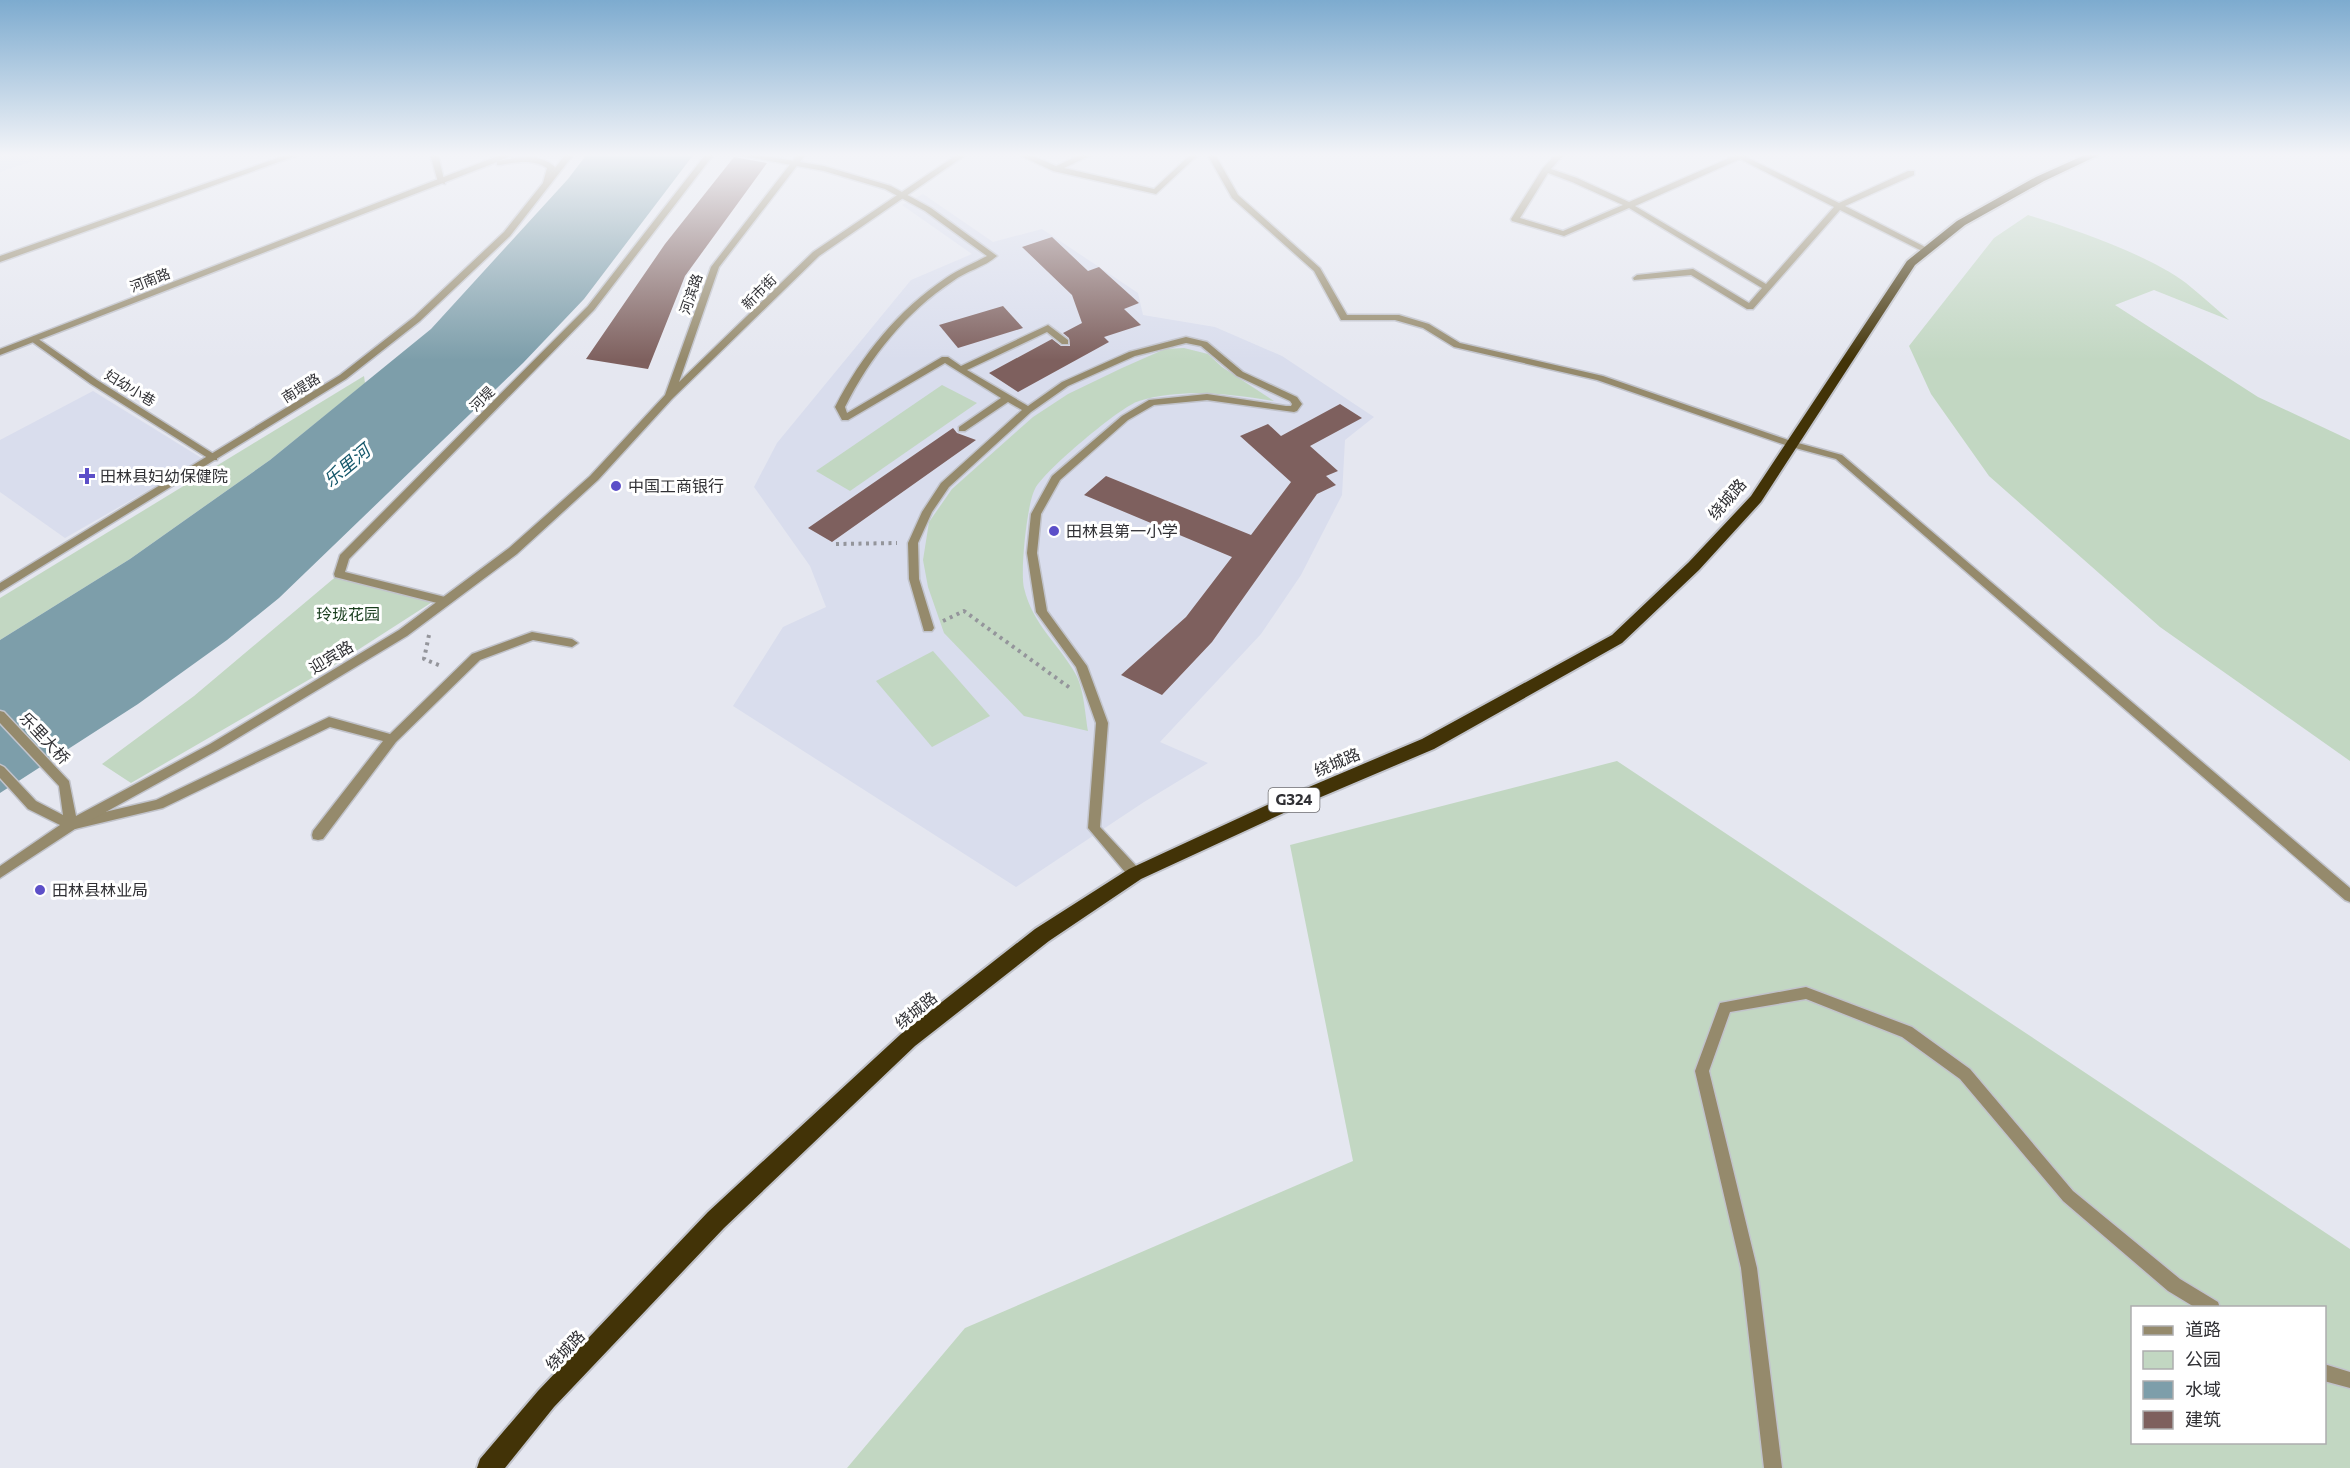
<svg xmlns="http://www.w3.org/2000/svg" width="2350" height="1468" font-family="Commissioner,'Noto Sans SC',sans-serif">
	<rect width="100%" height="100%" fill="#e5e7f0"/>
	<!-- built -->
	<g fill="#d9dded">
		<polygon points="0,154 54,154 0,172"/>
		<polygon points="923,194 993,242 1042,229 1138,293 1143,315 1215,327 1282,356 1374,417 1345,440 1342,495 1301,575 1261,634 1160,742 1208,763 1144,802 1016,887 733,706 783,627 826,607 810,566 754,487 777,443 911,280 972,254 902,205"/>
		<polygon points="93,391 203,459 65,538 0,492 0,440"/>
	</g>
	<!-- green -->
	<g fill="#c2d7c2" fill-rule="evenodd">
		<path d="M2028,215C2074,229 2149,255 2186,283C2201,295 2215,308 2229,320L2154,290L2115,305L2258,397L2350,440V761L2160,627L1989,476L1931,394L1909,346L1994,238Z"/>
		<path d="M1184,348L1208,354L1222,367L1274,401C1229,394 1183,388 1139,401C1121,406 1044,471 1035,489C1027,503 1020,572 1024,588C1033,625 1057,642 1075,673C1084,688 1085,714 1088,731L1024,716L944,633L928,587L923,560L929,522L952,489L1033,417L1068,394L1122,368L1165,349Z"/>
		<polygon points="364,376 365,383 270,460 130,559 0,640 0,598"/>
		<polygon points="942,385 977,403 850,491 816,471"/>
		<polygon points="339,574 437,599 336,664 131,783 102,764 194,696"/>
		<polygon points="933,651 990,716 932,747 876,681"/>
		<path d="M1617,761L2350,1249V1468H847L965,1328L1353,1161L1290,845ZM2132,1308H2324V1442H2132Z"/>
	</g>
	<!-- water -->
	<polygon fill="#7d9eaa" points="587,154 694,154 584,299 523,363 279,598 227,640 138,704 0,793 0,640 130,559 270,460 431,329 568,179"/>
	<!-- building -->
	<g fill="#7e605e">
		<polygon points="734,157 767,163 685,276 648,369 586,359 665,244"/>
		<polygon points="1052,237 1088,271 1099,267 1139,303 1124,309 1141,325 1104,337 1109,342 1018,392 989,373 1052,339 1061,346 1070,346 1069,338 1063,333 1082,323 1072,295 1022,247"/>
		<polygon points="1003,306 1023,328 958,348 939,325"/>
		<polygon points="1340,404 1362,418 1310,446 1338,471 1326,476 1336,485 1317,494 1212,642 1162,695 1121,675 1186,617 1232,557 1084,495 1106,476 1251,535 1291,482 1240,436 1268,424 1281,436"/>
		<polygon points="953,428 957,433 976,440 832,542 808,528"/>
	</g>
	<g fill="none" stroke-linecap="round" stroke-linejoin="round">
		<defs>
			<g id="service">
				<path d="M733,154H753L824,166L891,186L931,208L997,256C985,267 966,271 953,281C906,312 870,357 845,407L847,413L942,357H948L961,366L1048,325L1068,340V344H1062L1047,332L967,370L1028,406L1062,382L1129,352L1186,337L1207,342L1243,372L1297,397L1302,404L1297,411L1294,412L1207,400L1154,405L1128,420L1060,480L1041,514L1037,553L1047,611L1087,666L1108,723L1100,827L1140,870L1142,874L1140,878L1135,879L1130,878L1088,828L1096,723L1076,667L1036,612L1027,553L1031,514L1052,476L1122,416L1149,400L1207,394L1286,406H1291L1292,404L1290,401L1237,376L1201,346L1186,343L1135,356L1068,386L1031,412L949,487L932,512L918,543L919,579L934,628L932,631H924L909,579L908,543L922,512L941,483L1022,410L1008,402L965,431H959V427L1001,398L945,363L848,420H842L835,407C861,356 898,310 946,278C959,269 974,263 987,256L925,211L885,189L824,171Z"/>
				<polygon points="1207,154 1215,154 1238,195 1320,268 1347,315 1399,315 1429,324 1460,343 1603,376 1794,442 1796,444 1794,446 1788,446 1597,380 1454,347 1423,328 1395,320 1341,320 1314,271 1232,198"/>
				<path d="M1556,154H1564L1551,169L1577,178L1629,202L1734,156L1731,154H1750L1746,157L1839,203L1908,171H1914V175L1845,206L1931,250L1924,252L1840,210L1753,309H1747L1691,275L1634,280L1633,278L1637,275L1693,269L1749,303L1762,288L1629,208L1564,236L1512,221L1511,219L1543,168ZM1740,159L1834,207L1766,284L1635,206ZM1548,173L1572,182L1623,205L1563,231L1520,218Z"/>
				<polygon points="34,336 97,380 217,456 217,460 211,460 91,384 31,341 30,339"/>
				<polygon points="532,632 572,639 578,643 572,647 533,640 480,660 396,742 323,839 318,840 313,839 312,835 313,831 383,741 330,727 163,808 75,829 71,828 69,824 71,820 75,819 156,800 329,717 390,734 472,654"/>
			</g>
			<polygon id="pedestrian" points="706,154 714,154 594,310 349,559 345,572 449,598 450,601 449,604 445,605 335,577 334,574 340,555 588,306"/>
			<g id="minor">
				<polygon points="289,154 301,154 0,262 0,256"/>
				<polygon points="430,154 438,154 445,184 438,182"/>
				<polygon points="566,154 574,154 510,236 420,321 346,379 0,592 0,583 340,375 414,317 504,232"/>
				<polygon points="1017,154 1028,154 1056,166 1082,154 1093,154 1064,168 1154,189 1191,154 1199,154 1156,194 1053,171"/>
				<polygon points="1791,441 1842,455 2350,888 2350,902 2345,900 1836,459 1788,446 1788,442"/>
				<polygon points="1806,987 1912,1027 1970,1069 2073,1191 2180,1279 2218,1302 2220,1308 2196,1308 2168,1291 2063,1201 1960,1079 1902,1037 1806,999 1730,1012 1709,1071 1757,1268 1782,1468 1764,1468 1741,1268 1695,1071 1720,1003"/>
				<polygon points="2324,1364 2350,1372 2350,1388 2324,1381"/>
			</g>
			<g id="tertiary">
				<path d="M503,154H514L499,161C517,157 540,153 555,167L551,183L547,185L543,183L547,168C533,159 516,162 500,165H497V162L0,355V349Z"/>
				<polygon points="798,154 806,154 719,267 679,382 813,252 958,154 967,154 819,256 672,399 598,480 517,554 407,636 218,750 75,829 0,878 0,866 60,825 28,809 0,778 0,765 4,767 36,801 63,815 59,786 0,723 0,711 4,712 69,781 76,816 210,744 399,630 509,548 590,476 665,395 711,267"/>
			</g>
			<polygon id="trunk" points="2087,154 2101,154 2044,181 1965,225 1915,265 1761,502 1699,570 1622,643 1434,749 1288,811 1141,879 1049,941 915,1046 724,1228 554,1407 505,1468 477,1468 480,1459 538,1391 708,1212 901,1034 1035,929 1129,869 1276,801 1422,739 1612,635 1689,562 1751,496 1907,261 1957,221 2036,177"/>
		</defs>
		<!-- service casing -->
		<use href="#service" stroke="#c1c3cb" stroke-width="3"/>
		<!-- pedestrian casing -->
		<use href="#pedestrian" stroke="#c1c3cb" stroke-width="3"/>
		<!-- minor casing -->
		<use href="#minor" stroke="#c1c3cb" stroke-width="3"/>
		<!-- tertiary casing -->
		<use href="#tertiary" stroke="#c1c3cb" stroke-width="3"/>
		<!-- trunk casing -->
		<use href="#trunk" stroke="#c1c3cb" stroke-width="4"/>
		<!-- path -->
		<g stroke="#94959b" stroke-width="4" stroke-dasharray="3 4.5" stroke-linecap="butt">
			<polyline points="836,544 897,543"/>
			<polyline points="943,621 964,611 1070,688"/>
			<polyline points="429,635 424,659 441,666"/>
		</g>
		<!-- service -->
		<use href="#service" fill="#958a6c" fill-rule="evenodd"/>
		<!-- pedestrian -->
		<use href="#pedestrian" fill="#958a6c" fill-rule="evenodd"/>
		<!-- minor -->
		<use href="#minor" fill="#958a6c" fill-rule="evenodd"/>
		<!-- tertiary -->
		<use href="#tertiary" fill="#958a6c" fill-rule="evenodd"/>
		<!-- trunk -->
		<use href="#trunk" fill="#423307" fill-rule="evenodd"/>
	</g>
	<!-- sky -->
	<linearGradient id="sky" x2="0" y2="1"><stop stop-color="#7dabcf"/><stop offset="0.43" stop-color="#f3f4f8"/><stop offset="1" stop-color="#f3f4f8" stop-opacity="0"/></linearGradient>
	<rect width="2350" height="360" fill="url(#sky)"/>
	<!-- markers -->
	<g fill="#5c4fc8" stroke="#fff" stroke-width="2">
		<path d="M84 467h6v6h6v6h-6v6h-6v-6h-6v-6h6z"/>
		<circle cx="616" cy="486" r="6"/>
		<circle cx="1054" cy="531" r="6"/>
		<circle cx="40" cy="890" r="6"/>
	</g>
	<g text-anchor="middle" stroke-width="6" stroke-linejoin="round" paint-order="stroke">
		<!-- far-street labels -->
		<g font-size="14" fill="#313135" stroke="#fff">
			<text transform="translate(150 280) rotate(-21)" y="5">河南路</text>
			<text transform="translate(759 292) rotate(-45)" y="5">新市街</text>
			<text transform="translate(691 294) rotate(-71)" y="5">河滨路</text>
			<text transform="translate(130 388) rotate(31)" y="5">妇幼小巷</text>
			<text transform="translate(301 388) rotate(-32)" y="5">南堤路</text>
			<text transform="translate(482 399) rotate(-45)" y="5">河堤</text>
		</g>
		<!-- shield labels -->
		<rect fill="#fff" stroke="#6f6f72" stroke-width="1.5" x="1268.5" y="788" width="51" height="24" rx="4.5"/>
		<g font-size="15" font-weight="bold" fill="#313135">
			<text x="1294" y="805">G324</text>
		</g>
		<!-- poi labels -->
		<g font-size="16" fill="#313135" stroke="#fff" text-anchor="start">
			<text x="100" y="482">田林县妇幼保健院</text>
			<text x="628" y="492">中国工商银行</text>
			<text x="1066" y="537">田林县第一小学</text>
			<text x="52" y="896">田林县林业局</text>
		</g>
		<!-- street labels -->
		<g font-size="16" fill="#313135" stroke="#fff">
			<text transform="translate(1727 499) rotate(-49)" y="6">绕城路</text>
			<text transform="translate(331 657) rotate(-31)" y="6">迎宾路</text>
			<text transform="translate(45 738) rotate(47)" y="6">乐里大桥</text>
			<text transform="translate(1337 762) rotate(-23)" y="6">绕城路</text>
			<text transform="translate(916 1010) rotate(-39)" y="6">绕城路</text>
			<text transform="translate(565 1350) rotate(-46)" y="6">绕城路</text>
		</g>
		<!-- park labels -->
		<g font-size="16" fill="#193d1d" stroke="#fff">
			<text x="348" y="620">玲珑花园</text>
		</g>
		<!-- water labels -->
		<g font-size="18" font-style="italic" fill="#17596c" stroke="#fff">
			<text transform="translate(347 466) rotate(-40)" y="6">乐里河</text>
		</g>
	</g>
	<!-- legend -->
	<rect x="2131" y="1306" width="195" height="138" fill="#ffffff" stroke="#adadae" stroke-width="1.5"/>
	<rect x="2143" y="1326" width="30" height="9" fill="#958a6c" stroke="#adadae" stroke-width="1.5"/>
	<text x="2185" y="1336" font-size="18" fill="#313135">道路</text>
	<rect x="2143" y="1351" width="30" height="18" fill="#c2d7c2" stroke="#adadae" stroke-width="1.5"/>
	<text x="2185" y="1366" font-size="18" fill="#313135">公园</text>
	<rect x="2143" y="1381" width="30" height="18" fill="#7d9eaa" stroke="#adadae" stroke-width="1.5"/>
	<text x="2185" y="1396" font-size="18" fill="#313135">水域</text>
	<rect x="2143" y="1411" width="30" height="18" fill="#7e605e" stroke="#adadae" stroke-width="1.5"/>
	<text x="2185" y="1426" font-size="18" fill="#313135">建筑</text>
</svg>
